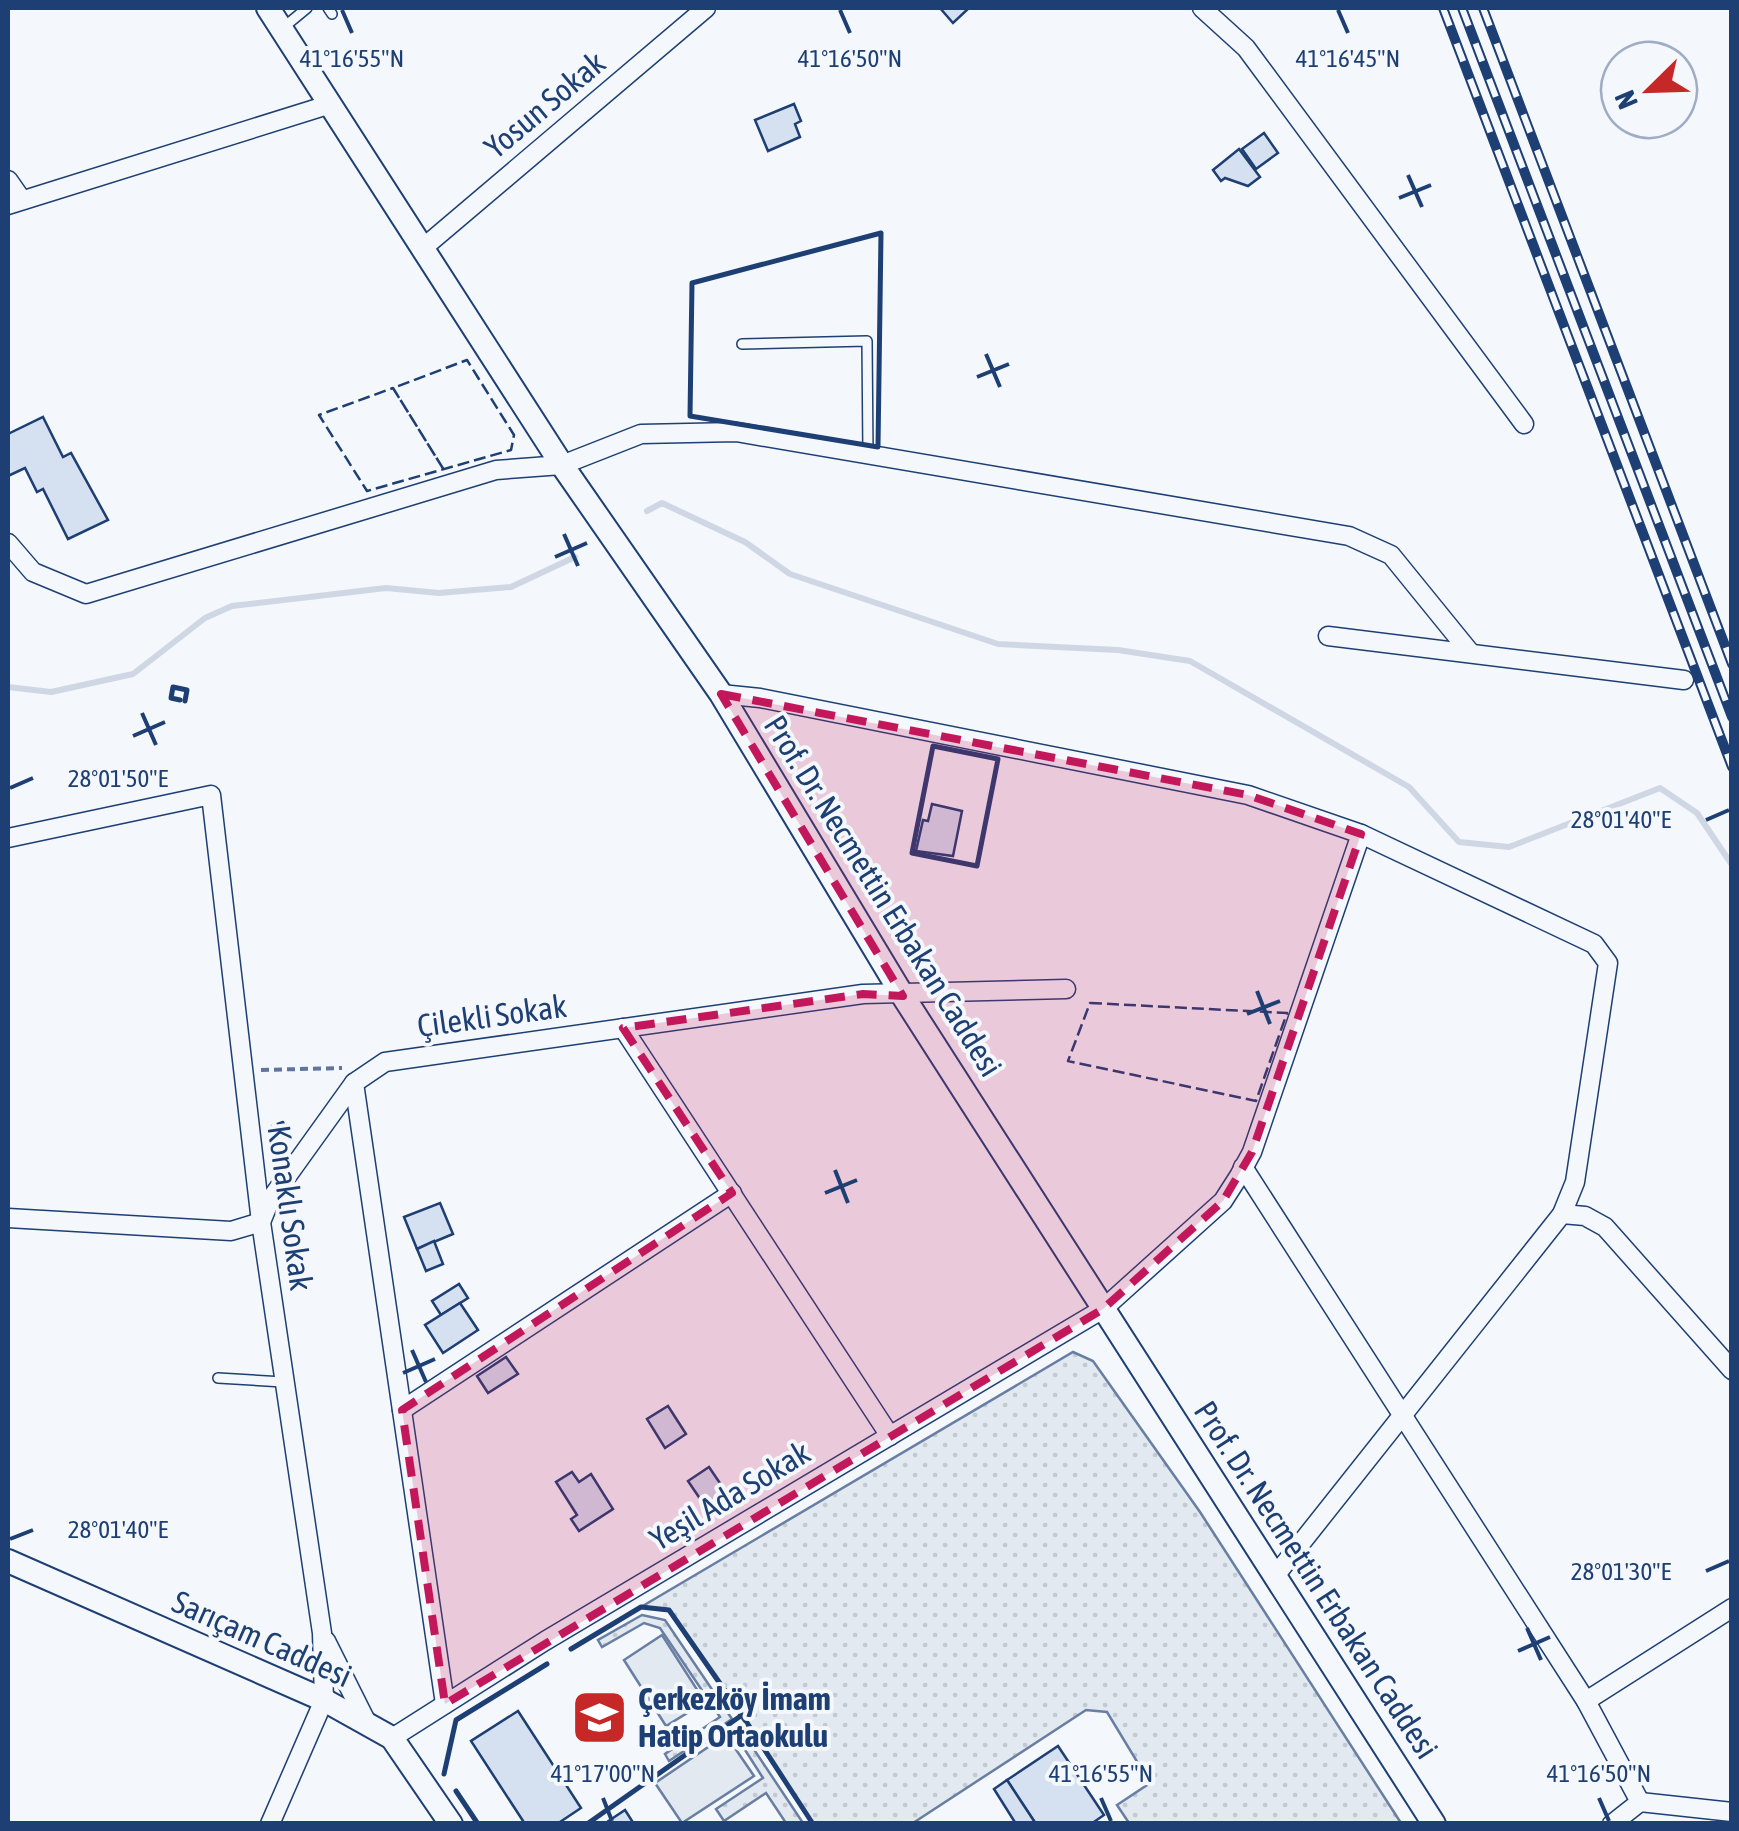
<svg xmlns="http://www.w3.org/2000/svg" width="1739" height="1831" font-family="'Asap Condensed',sans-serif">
	<defs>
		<pattern id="grass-dots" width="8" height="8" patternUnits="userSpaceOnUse" patternTransform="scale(2.5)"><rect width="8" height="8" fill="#e3e9f0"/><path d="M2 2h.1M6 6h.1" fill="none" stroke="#c2c9d1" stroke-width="1.8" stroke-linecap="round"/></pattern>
	</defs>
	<rect width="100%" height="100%" fill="#f4f7fb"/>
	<!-- grass -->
	<g fill="url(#grass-dots)" stroke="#687fa3" stroke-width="2.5">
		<polygon points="1073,1352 1093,1361 1200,1512 1401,1823 1129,1823 1117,1805 1150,1783 1107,1712 1086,1710 913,1823 813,1823 669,1611 641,1607"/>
		<polygon points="642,1615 665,1620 732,1719 669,1761 665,1754 720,1717 660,1628 644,1623 602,1647 598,1640"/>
		<polygon points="739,1727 803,1823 786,1823 766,1793 724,1821 716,1809 763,1778 733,1731"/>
	</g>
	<!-- pitch -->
	<g fill="#e3e9f0" stroke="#687fa3" stroke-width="2.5">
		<polygon points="662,1635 705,1702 666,1726 624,1660"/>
		<polygon points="726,1735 754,1776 682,1823 655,1783"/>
	</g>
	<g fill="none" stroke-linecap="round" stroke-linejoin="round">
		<!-- stream -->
		<g stroke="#cfd7e4" stroke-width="6">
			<polyline points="647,511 662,503 745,542 790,574 998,644 1118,650 1190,661 1409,787 1459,842 1509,847 1660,788 1697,813 1732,865"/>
			<polyline points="8,687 51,692 133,674 205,618 232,606 386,588 439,593 511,587 575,557"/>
		</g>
	</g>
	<!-- building -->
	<g fill="#d5e0f0" stroke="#1d3f73" stroke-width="2.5">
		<polygon points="940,8 969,8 953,23"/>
		<polygon points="794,104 801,121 795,124 800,137 768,151 755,120"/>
		<polygon points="1264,133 1278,153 1256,169 1242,149"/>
		<polygon points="1239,149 1260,177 1248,186 1225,178 1221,181 1213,170"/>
		<polygon points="43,417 63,457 71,453 108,520 68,539 43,489 37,492 25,468 8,476 8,434"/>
		<polygon points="932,804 962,811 953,856 916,851 923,820 928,821"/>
		<polygon points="440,1203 453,1234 417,1249 404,1217"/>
		<polygon points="434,1241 443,1264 426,1271 417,1249"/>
		<polygon points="459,1284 468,1298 441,1315 432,1301"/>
		<polygon points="460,1303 478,1330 443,1353 425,1325"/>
		<polygon points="506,1357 518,1374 488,1393 477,1376"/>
		<polygon points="668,1406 686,1434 665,1448 647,1419"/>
		<polygon points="709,1467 728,1495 707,1509 688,1481"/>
		<polygon points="572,1472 579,1482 591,1474 613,1509 579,1531 571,1519 577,1515 556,1482"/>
		<polygon points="518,1711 581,1808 557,1824 525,1824 471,1741"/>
		<polygon points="1058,1746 1104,1815 1091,1824 1036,1824 1007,1780"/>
		<polygon points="1007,1780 1036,1824 1016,1824 994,1789"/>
		<polygon points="625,1810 634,1824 604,1824"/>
	</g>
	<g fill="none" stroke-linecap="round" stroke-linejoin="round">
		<defs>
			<g id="service">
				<polyline points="328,8 332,14"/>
				<polyline points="284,27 307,8"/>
				<polyline points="742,344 867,341 868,455"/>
				<polyline points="218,1378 283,1382"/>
			</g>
			<g id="minor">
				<polyline points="1202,8 1246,48 1524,424"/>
				<polyline points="8,180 22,200"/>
				<polyline points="8,205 331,104"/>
				<polyline points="423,248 706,8"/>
				<polyline points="8,543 33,572 86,594 496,470 562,465 641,434 736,432 1349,536 1391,555 1469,651"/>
				<polyline points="1328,636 1684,680"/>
				<polyline points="721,694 760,698 1248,795 1361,834 1594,944 1608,963 1575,1182 1562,1214"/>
				<polyline points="8,838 211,795 261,1222 322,1633 324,1700 270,1824"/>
				<polyline points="623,1028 890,1436"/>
				<polyline points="354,1083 445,1704"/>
				<polyline points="1243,1167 1586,1701 1640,1802 1612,1824"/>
				<polyline points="8,1218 231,1231 261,1222"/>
				<polyline points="261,1222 270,1200 354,1083 385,1062 863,994 1066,989"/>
				<polyline points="402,1410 732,1193"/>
				<polyline points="1275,1576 1562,1214 1585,1216 1605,1227 1732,1370"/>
				<polyline points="326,1641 368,1725"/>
				<polyline points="1586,1701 1732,1608"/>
				<polyline points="392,1738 545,1641 1103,1309 1223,1201 1239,1176 1252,1152 1361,834"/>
				<polyline points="1640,1802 1732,1812"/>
			</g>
			<g id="tertiary">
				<polyline points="268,8 562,465 721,694 903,996 1434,1824"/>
				<polyline points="8,1561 324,1700 392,1738 451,1824"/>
			</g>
		</defs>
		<!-- service casing -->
		<use href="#service" stroke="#1d3f73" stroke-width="12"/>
		<!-- minor casing -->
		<use href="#minor" stroke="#1d3f73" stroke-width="21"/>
		<!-- tertiary casing -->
		<use href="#tertiary" stroke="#1d3f73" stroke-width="26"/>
		<!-- path -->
		<polyline stroke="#5e769c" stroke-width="4" stroke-dasharray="8 5" stroke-linecap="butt" points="261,1070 342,1068"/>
		<!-- service -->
		<use href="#service" stroke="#f4f7fb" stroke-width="9"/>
		<!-- minor -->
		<use href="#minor" stroke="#f4f7fb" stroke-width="18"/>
		<!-- tertiary -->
		<use href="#tertiary" stroke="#f4f7fb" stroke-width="22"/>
		<defs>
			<g id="rail">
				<polyline points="1443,8 1732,767"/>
				<polyline points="1462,8 1732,717"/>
				<polyline points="1483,8 1732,664"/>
			</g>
		</defs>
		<!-- rail casing -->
		<use href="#rail" stroke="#1d3f73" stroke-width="10"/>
		<!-- rail -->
		<use href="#rail" stroke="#f4f7fb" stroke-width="6" stroke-dasharray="19" stroke-linecap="butt"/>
		<!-- fence -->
		<g stroke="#1d3f73" stroke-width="2.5" stroke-dasharray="12 5" stroke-linecap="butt">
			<polyline points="444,470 393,388 467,360 514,435 511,450 367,491 319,415 393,388 444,470"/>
			<polygon points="1090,1003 1287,1013 1256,1101 1068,1061"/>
			<polygon points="283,1122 289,1138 278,1142 272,1126"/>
		</g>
		<!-- wall -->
		<g stroke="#1d3f73" stroke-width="5">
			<polygon points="881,233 878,447 690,416 692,283"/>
			<polyline points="180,700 171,698 173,687 187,690 185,701"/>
			<polygon points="933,746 998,759 977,866 912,853"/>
			<polyline points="571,1649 641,1607 669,1610 742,1715"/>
			<polyline points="444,1774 456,1720 547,1664"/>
			<polyline points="456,1791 478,1824"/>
			<polyline points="587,1824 742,1715 813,1824"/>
		</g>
	</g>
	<!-- marked area -->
	<path fill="#c2185b" fill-opacity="0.2" stroke="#c2185b" stroke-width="8" stroke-dasharray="20 12" stroke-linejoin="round" d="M721,694L1248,795L1361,834L1252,1152L1223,1201L1103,1309L445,1704L402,1410L732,1193L623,1028L863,994L903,996Z"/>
	<!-- ticks -->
	<path fill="none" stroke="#1d3f73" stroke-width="4" d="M342,10L352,33M840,10L850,33M1338,10L1348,33M1408,175L1422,207M1399,198L1431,185M986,354L1000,387M977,377L1009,364M564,534L578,566M555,557L587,543M142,713L156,745M133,736L165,722M10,788L33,778M1706,820L1729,810M1257,991L1270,1024M1247,1014L1280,1001M835,1170L848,1203M825,1193L857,1180M412,1350L426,1382M403,1373L435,1359M10,1539L33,1530M1706,1571L1729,1561M1527,1628L1541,1660M1518,1651L1550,1637M603,1798L612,1821M1101,1798L1111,1821M1599,1798L1609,1821"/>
	<!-- icons -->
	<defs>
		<symbol id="school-square" viewBox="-11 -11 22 22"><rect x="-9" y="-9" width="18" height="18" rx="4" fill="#c62828" stroke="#f4f7fb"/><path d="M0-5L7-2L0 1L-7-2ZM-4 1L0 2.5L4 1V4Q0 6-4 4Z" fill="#fff"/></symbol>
	</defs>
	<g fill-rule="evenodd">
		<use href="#school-square" x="568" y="1686" width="63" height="63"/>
	</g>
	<g text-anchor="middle" stroke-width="8" stroke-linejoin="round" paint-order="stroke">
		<!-- street labels -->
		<g font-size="32" fill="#1d3f73" stroke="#f4f7fb">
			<text transform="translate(545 105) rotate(-40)" y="11">Yosun Sokak</text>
			<text transform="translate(883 896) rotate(58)" y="11">Prof. Dr. Necmettin Erbakan Caddesi</text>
			<text transform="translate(492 1016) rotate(-8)" y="11">Çilekli Sokak</text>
			<text transform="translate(290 1208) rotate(82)" y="11">Konaklı Sokak</text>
			<text transform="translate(730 1496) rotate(-31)" y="11">Yeşil Ada Sokak</text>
			<text transform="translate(1316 1580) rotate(57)" y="11">Prof. Dr. Necmettin Erbakan Caddesi</text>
			<text transform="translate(262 1639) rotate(24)" y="11">Sarıçam Caddesi</text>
		</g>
		<!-- poi labels -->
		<g font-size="32" font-weight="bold" fill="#1d3f73" stroke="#f4f7fb" text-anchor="start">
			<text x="638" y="1710">Çerkezköy İmam<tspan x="638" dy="37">Hatip Ortaokulu</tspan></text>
		</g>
	</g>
	<g font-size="25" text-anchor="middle" fill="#1d3f73" stroke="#f4f7fb" stroke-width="8" stroke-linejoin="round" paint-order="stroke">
		<text x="352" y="67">41°16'55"N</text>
		<text x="850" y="67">41°16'50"N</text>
		<text x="1348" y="67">41°16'45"N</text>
		<text x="118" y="787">28°01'50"E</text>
		<text x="1621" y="828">28°01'40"E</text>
		<text x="118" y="1538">28°01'40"E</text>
		<text x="1621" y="1580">28°01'30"E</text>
		<text x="603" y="1782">41°17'00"N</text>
		<text x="1101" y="1782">41°16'55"N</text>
		<text x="1599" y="1782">41°16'50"N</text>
	</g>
	<!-- border -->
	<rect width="1739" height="1831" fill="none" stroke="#1d3f73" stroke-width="20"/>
	<!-- north arrow -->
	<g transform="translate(1649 90) rotate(247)"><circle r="48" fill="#f4f7fb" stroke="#9eadc5" stroke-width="2.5"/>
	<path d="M0-8L18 38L0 25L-18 38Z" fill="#c62828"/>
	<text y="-15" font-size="28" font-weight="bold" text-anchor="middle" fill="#1d3f73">N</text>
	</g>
</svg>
